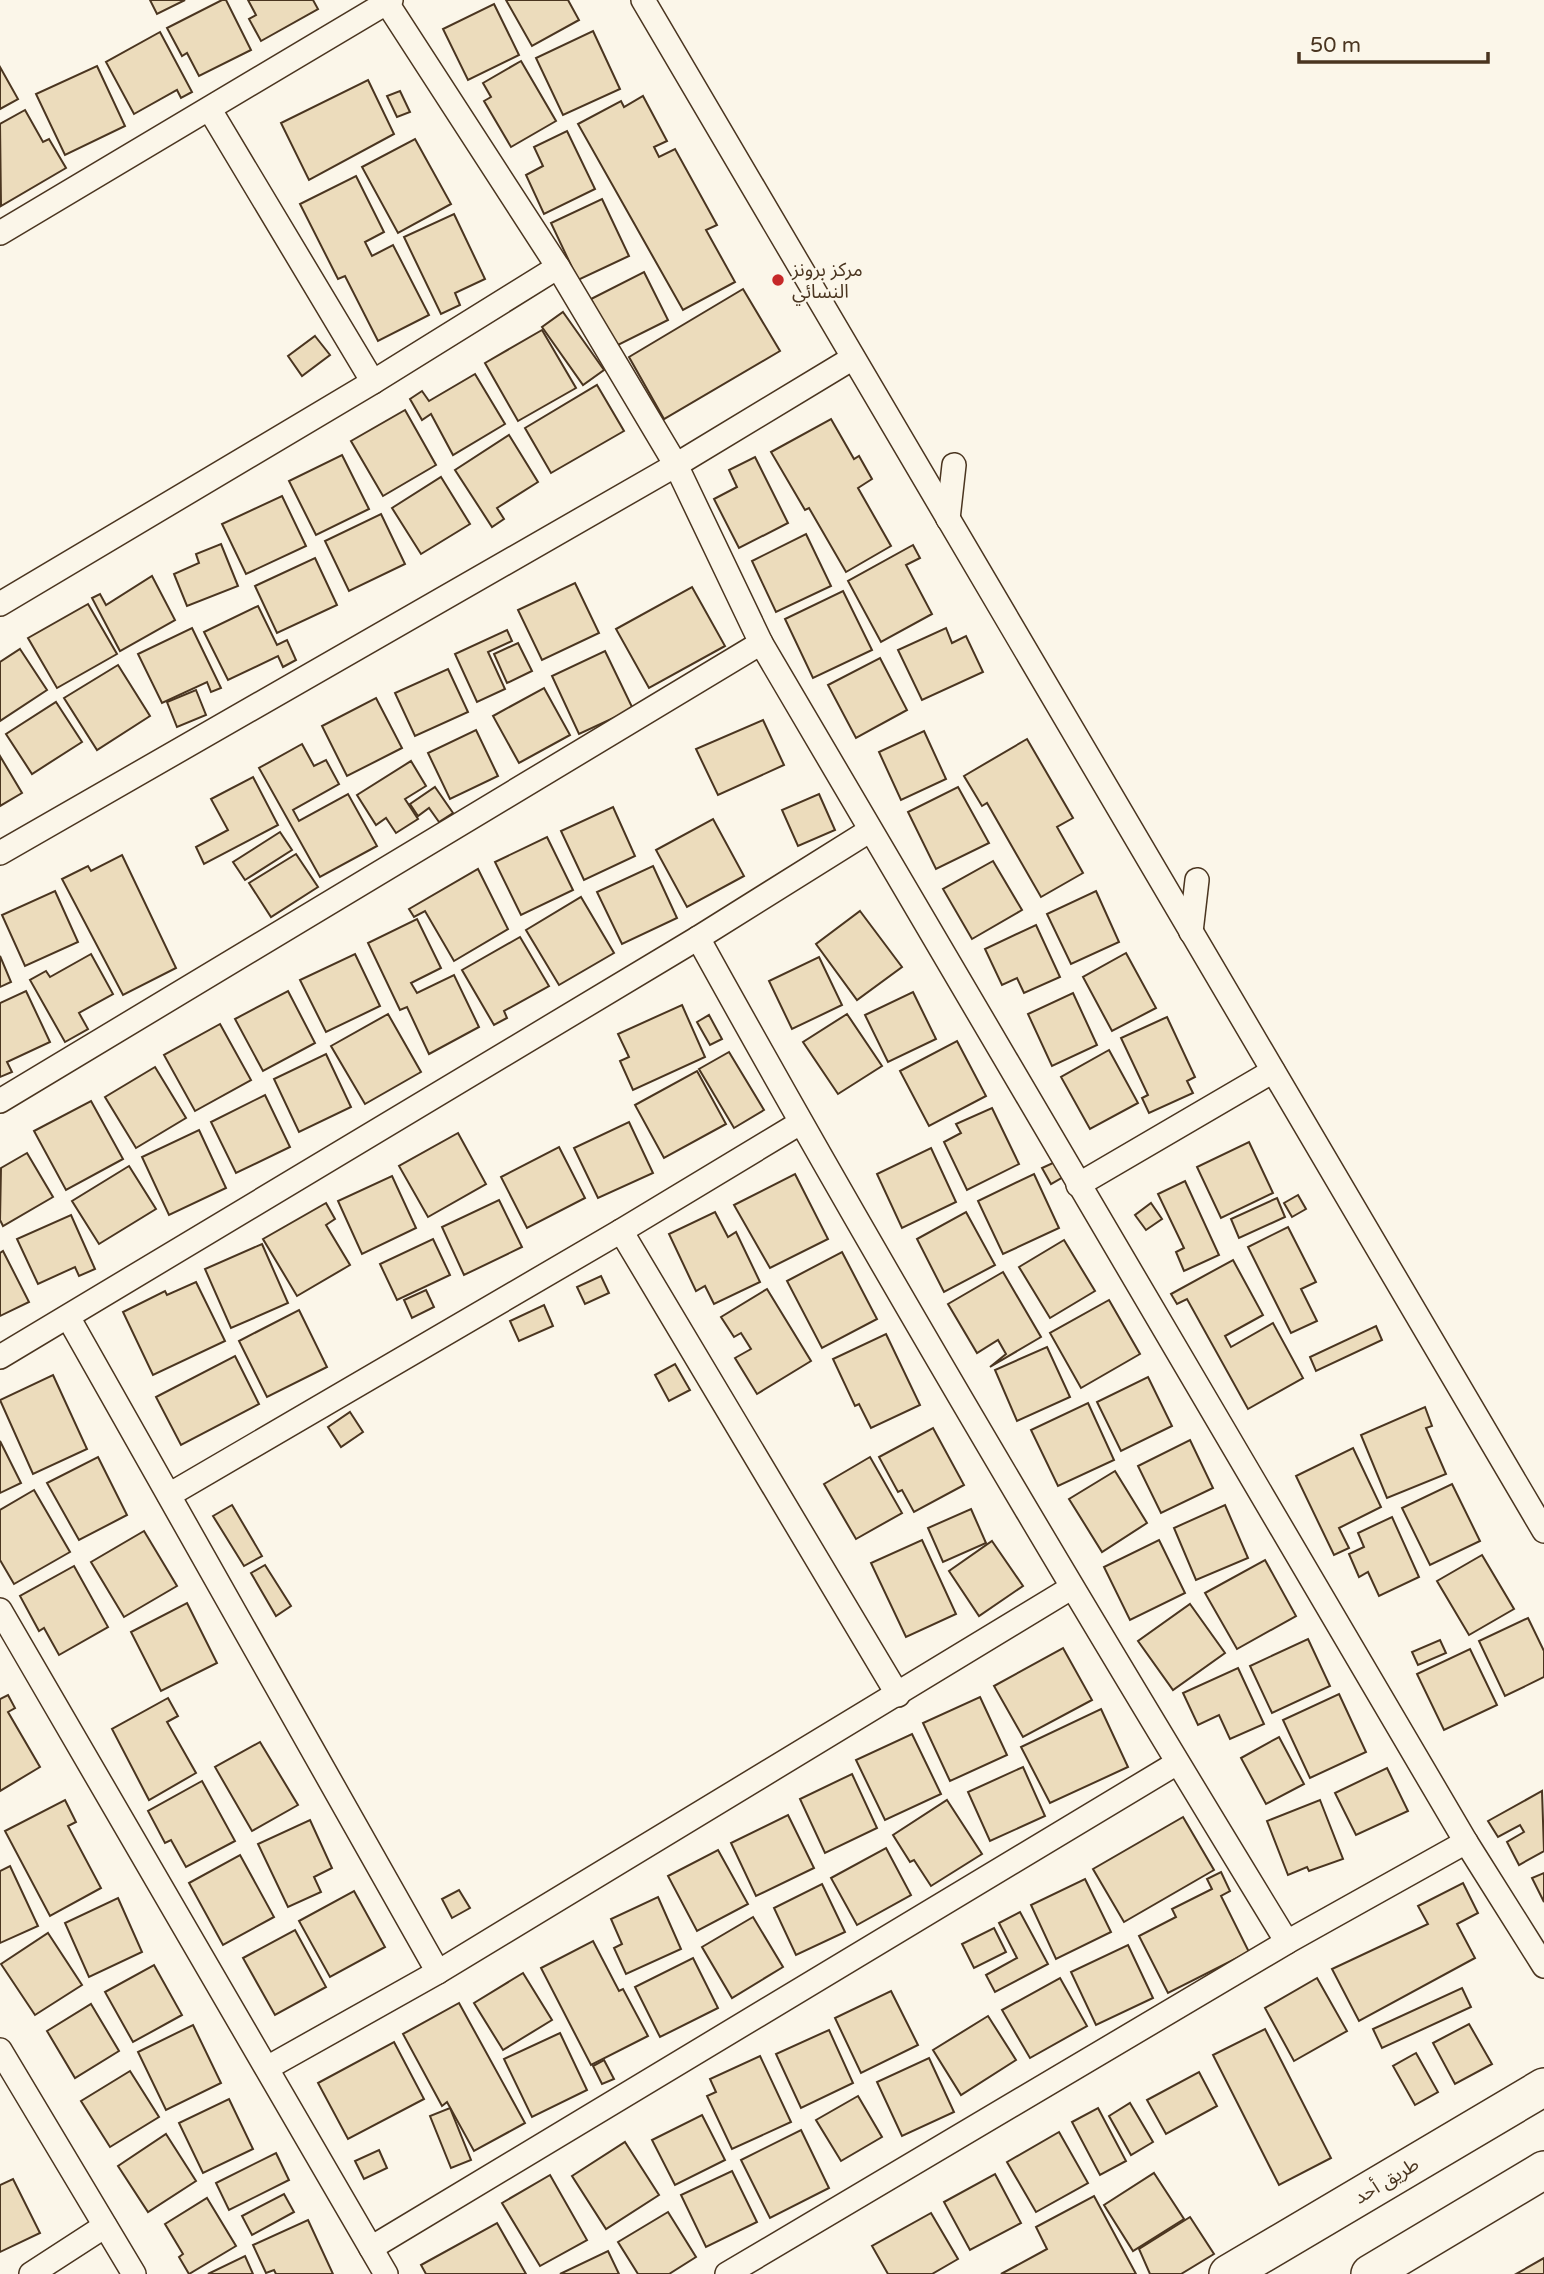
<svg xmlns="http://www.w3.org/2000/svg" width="1544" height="2274" font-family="'Varela Round','Noto Sans Arabic',sans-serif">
	<rect width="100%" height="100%" fill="#fbf6e9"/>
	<!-- building -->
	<g fill="#ecdcbc" stroke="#4a3520" stroke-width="2">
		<polygon points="150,0 185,0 157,14"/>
		<polygon points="222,0 226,0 251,50 199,76 187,53 182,56 167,28"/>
		<polygon points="248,0 313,0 318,9 261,41 249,19 256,15"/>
		<polygon points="506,0 568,0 579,20 532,46"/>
		<polygon points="494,4 519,55 468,80 443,29"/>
		<polygon points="593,31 620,89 563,115 536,58"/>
		<polygon points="160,32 192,92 181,98 177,90 134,114 106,62"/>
		<polygon points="521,61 556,121 511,147 484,101 491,97 483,83"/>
		<polygon points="97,66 125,126 65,155 36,94"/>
		<polygon points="0,67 18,99 0,109"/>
		<polygon points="368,80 394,134 309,180 281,123"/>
		<polygon points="400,91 410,112 397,117 387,96"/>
		<polygon points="643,96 667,141 654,147 659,157 675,149 717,225 706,230 735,282 683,310 578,124 621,101 624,107"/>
		<polygon points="25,110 43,142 49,139 66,168 1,206 0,124"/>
		<polygon points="567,131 595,189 544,214 526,175 543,166 534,147"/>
		<polygon points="415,139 451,204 398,233 362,167"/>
		<polygon points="356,176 384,232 365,242 372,256 393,245 429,315 378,341 345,276 338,279 300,204"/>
		<polygon points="602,199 629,256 578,280 551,223"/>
		<polygon points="454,214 485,279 455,293 460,305 441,314 404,237"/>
		<polygon points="644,272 668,320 614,347 591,299"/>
		<polygon points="743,289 780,351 664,419 629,357"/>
		<polygon points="563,312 604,370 583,385 542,327"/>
		<polygon points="542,330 576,388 518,421 485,363"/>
		<polygon points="315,336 330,355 302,376 288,356"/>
		<polygon points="475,374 505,424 453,455 431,414 422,420 410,399 422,391 429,401"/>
		<polygon points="597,385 624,431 551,473 525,428"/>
		<polygon points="405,410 436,465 383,496 351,441"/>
		<polygon points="831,419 854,459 859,456 872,479 858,488 891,546 846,572 809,508 805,510 771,452"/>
		<polygon points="509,435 538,482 497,508 504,519 492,527 455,470"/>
		<polygon points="342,455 369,509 316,535 289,481"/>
		<polygon points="755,457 788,523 739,548 714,499 737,487 729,470"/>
		<polygon points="441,477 470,524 421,554 392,508"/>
		<polygon points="282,496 306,546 246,574 222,524"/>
		<polygon points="381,514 405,564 349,591 325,541"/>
		<polygon points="806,534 831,586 776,612 752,561"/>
		<polygon points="221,544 238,586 187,606 174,574 199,563 196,554"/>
		<polygon points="913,545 920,558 906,565 932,614 881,642 848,581"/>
		<polygon points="315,558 337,605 277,633 255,586"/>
		<polygon points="152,576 175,620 120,651 92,598 100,594 106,605"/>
		<polygon points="575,583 599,633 542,660 518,610"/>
		<polygon points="692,587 725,646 649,688 616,629"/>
		<polygon points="843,591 872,650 813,678 785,619"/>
		<polygon points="88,604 117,654 57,688 28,638"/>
		<polygon points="258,606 277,645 287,640 296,660 283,667 278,656 228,680 204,632"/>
		<polygon points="192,628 221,688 211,692 207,682 162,703 138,654"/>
		<polygon points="946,628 952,643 966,636 983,672 922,700 898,650"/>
		<polygon points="507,630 512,641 488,652 505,689 477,702 455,654"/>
		<polygon points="518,643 532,671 507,683 494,654"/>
		<polygon points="20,649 47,690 0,721 0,662"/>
		<polygon points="605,651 633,709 579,734 552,676"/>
		<polygon points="880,658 907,710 856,738 828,685"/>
		<polygon points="118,665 150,716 97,750 64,698"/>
		<polygon points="448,669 468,712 415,736 395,693"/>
		<polygon points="544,688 570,735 519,763 493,716"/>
		<polygon points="196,690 206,715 177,727 167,702"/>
		<polygon points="376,698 402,748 347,776 322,726"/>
		<polygon points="56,702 82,742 32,774 6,734"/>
		<polygon points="763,720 784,765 718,795 696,749"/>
		<polygon points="476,730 498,776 450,799 428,753"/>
		<polygon points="924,731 946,779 901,800 879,752"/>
		<polygon points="1027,739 1073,818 1057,827 1083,873 1041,897 987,803 982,806 964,776"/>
		<polygon points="302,744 314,766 326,760 339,784 293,810 299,821 348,794 377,846 320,877 259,768"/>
		<polygon points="0,756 22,793 0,806"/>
		<polygon points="411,761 426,786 405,799 418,819 396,833 386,818 376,825 357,795"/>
		<polygon points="253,777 278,825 204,864 196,847 228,830 211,799"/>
		<polygon points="435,787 453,813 439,822 429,808 418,816 410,804"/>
		<polygon points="958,787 989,843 936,869 908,812"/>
		<polygon points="819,794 835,830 798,846 782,810"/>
		<polygon points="613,807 635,856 584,880 561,831"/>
		<polygon points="713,819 744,876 687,907 656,850"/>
		<polygon points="280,832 292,850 245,880 233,862"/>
		<polygon points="547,837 573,890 521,915 495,862"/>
		<polygon points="296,854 318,887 271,917 249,883"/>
		<polygon points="122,855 176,968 123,995 62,879 88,866 91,871"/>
		<polygon points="993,861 1022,910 972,939 943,889"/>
		<polygon points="653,866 677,918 622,944 597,892"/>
		<polygon points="478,869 508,929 454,961 425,911 414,917 409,909"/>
		<polygon points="55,891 78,942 25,966 2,915"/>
		<polygon points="1096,891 1119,942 1071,964 1047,914"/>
		<polygon points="581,897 614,953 559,985 526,930"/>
		<polygon points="860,911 902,967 857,1000 816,944"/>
		<polygon points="417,919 441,968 411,983 417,993 454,975 479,1027 429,1054 407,1007 400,1010 368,943"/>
		<polygon points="1036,925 1060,977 1024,993 1017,978 1002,985 985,949"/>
		<polygon points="520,937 549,986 504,1011 507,1018 494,1025 462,970"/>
		<polygon points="1126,953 1156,1008 1112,1031 1083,977"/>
		<polygon points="91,954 113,994 79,1013 88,1029 65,1042 30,980 46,971 50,977"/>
		<polygon points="355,954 380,1006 326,1032 300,980"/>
		<polygon points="0,956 11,982 0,987"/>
		<polygon points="819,957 842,1005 792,1029 769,981"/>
		<polygon points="26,991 50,1042 7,1062 12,1072 0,1077 0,1003"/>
		<polygon points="288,991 315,1043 263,1071 235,1019"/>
		<polygon points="913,992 936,1039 888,1062 865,1015"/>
		<polygon points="1073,993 1097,1045 1052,1066 1028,1014"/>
		<polygon points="682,1005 705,1057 633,1090 620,1061 629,1057 618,1034"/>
		<polygon points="388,1014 421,1072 365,1104 331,1046"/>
		<polygon points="847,1014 882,1066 838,1094 803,1042"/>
		<polygon points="709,1015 722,1039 710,1045 697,1022"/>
		<polygon points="1167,1017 1195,1077 1187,1081 1193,1093 1149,1113 1142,1098 1148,1095 1121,1038"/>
		<polygon points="220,1024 251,1080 195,1111 164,1055"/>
		<polygon points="957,1041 986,1096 929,1126 900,1071"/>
		<polygon points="1109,1050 1138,1103 1090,1129 1061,1077"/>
		<polygon points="729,1052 764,1110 734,1128 699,1069"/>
		<polygon points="326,1054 351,1107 299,1132 274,1079"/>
		<polygon points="155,1067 186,1118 136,1148 105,1097"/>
		<polygon points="697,1071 726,1124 664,1158 635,1105"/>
		<polygon points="265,1095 290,1147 236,1173 211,1122"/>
		<polygon points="91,1101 123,1159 66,1190 34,1131"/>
		<polygon points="992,1108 1019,1164 967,1190 944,1142 961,1133 956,1124"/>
		<polygon points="629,1122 653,1173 598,1198 574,1148"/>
		<polygon points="199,1130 226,1188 169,1215 142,1157"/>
		<polygon points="458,1133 486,1184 428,1217 399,1166"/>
		<polygon points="1249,1142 1273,1193 1221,1218 1197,1167"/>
		<polygon points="559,1147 585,1198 527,1228 501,1177"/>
		<polygon points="931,1148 956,1202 902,1228 877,1174"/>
		<polygon points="27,1153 53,1197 3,1226 0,1220 1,1168"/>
		<polygon points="1055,1162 1063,1177 1051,1184 1042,1168"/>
		<polygon points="129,1166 156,1209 99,1244 72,1201"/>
		<polygon points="795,1174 828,1239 770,1268 734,1205"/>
		<polygon points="1034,1174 1059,1228 1003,1254 978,1201"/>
		<polygon points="392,1176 416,1228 362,1254 338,1201"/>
		<polygon points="1185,1181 1219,1255 1184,1271 1176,1252 1184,1248 1158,1194"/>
		<polygon points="1298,1195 1306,1209 1292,1217 1284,1203"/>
		<polygon points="1277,1198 1285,1217 1239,1238 1231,1219"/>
		<polygon points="499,1200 522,1247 464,1275 442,1227"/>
		<polygon points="326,1203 335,1219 326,1225 350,1265 297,1296 263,1239"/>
		<polygon points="1151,1203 1162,1219 1146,1230 1135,1215"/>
		<polygon points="715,1212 728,1237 736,1232 760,1282 714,1304 705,1286 696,1291 669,1234"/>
		<polygon points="966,1212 995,1265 944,1292 917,1239"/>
		<polygon points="71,1215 95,1269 79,1276 75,1267 38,1284 17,1239"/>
		<polygon points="1288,1227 1316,1282 1301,1289 1317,1321 1291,1333 1248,1247"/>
		<polygon points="433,1239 450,1275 397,1300 380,1264"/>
		<polygon points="1064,1240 1095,1291 1050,1318 1019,1267"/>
		<polygon points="262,1244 288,1303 231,1328 205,1269"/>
		<polygon points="3,1251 29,1302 0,1316 0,1253"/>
		<polygon points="842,1252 877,1319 822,1348 787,1281"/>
		<polygon points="1233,1260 1263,1315 1225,1336 1231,1347 1273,1323 1303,1378 1248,1409 1187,1299 1177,1304 1171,1294"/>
		<polygon points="1003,1272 1041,1337 990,1367 1006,1354 998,1340 977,1353 948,1304"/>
		<polygon points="601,1276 609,1293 585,1304 577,1287"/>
		<polygon points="196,1282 225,1341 153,1375 123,1312 165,1291 167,1295"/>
		<polygon points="767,1289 811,1361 757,1394 735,1358 751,1349 741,1333 734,1337 721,1317"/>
		<polygon points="426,1290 434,1307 412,1318 404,1300"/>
		<polygon points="1109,1300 1140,1354 1081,1388 1050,1333"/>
		<polygon points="544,1305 553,1326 519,1341 510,1321"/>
		<polygon points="299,1310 327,1367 267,1397 239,1341"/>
		<polygon points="1376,1326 1382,1340 1316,1371 1310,1357"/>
		<polygon points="886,1334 920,1405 871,1428 859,1404 855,1406 833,1359"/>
		<polygon points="1047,1347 1070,1397 1017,1421 995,1370"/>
		<polygon points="235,1356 259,1404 181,1445 156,1397"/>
		<polygon points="675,1364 690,1390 669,1401 655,1375"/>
		<polygon points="53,1375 87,1449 33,1474 0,1400"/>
		<polygon points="1148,1377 1172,1426 1121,1451 1097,1402"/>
		<polygon points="1088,1403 1114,1460 1058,1486 1031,1430"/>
		<polygon points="1425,1407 1432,1426 1426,1428 1446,1474 1387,1498 1361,1435"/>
		<polygon points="350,1412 363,1432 341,1447 328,1427"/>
		<polygon points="933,1428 964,1485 914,1512 902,1490 898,1492 879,1457"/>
		<polygon points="1190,1440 1213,1488 1161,1513 1138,1466"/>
		<polygon points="0,1441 21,1483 0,1493"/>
		<polygon points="1353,1448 1381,1507 1339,1528 1349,1548 1334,1555 1296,1476"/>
		<polygon points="98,1457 127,1515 79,1540 47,1483"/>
		<polygon points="870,1457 902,1513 856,1539 824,1484"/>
		<polygon points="1115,1471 1147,1523 1102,1552 1069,1499"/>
		<polygon points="1452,1484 1480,1541 1430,1565 1402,1508"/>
		<polygon points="34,1490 70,1552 14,1584 0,1560 0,1510"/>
		<polygon points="232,1505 262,1556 244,1566 213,1516"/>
		<polygon points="1225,1505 1248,1558 1196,1580 1174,1528"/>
		<polygon points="971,1509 986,1543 943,1562 928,1528"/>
		<polygon points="1392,1517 1419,1577 1379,1596 1368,1572 1359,1577 1349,1554 1364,1547 1358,1533"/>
		<polygon points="144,1531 177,1586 124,1617 91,1562"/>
		<polygon points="922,1540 956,1614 906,1637 871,1563"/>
		<polygon points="1159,1540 1185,1593 1130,1620 1104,1567"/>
		<polygon points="992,1541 1023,1586 979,1616 949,1571"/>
		<polygon points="1482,1555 1514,1609 1469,1635 1437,1581"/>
		<polygon points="1265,1560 1296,1616 1237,1649 1205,1593"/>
		<polygon points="265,1565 291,1606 276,1616 251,1573"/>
		<polygon points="74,1566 108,1627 59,1655 44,1628 39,1631 20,1596"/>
		<polygon points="187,1603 217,1663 161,1691 131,1632"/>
		<polygon points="1190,1604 1225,1653 1173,1690 1138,1641"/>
		<polygon points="1528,1618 1544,1651 1544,1677 1505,1696 1479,1641"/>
		<polygon points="1308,1639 1330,1686 1272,1713 1250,1666"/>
		<polygon points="1440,1640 1446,1653 1418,1665 1412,1652"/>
		<polygon points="1063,1648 1092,1700 1023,1737 994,1686"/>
		<polygon points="1470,1649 1497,1705 1444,1730 1417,1674"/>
		<polygon points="1238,1668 1264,1724 1230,1739 1219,1715 1198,1725 1183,1693"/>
		<polygon points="1339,1694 1366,1752 1310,1778 1283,1720"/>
		<polygon points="8,1695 15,1708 8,1712 40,1767 0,1791 0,1699"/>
		<polygon points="980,1697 1007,1755 950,1781 923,1723"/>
		<polygon points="168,1698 178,1716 167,1722 196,1773 149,1800 112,1729"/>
		<polygon points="1101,1709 1128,1767 1050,1803 1021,1747"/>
		<polygon points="912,1734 941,1794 885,1820 856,1760"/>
		<polygon points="1279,1737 1304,1784 1266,1804 1241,1758"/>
		<polygon points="260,1742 298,1805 252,1831 215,1767"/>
		<polygon points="1023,1767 1045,1816 990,1841 968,1792"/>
		<polygon points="1387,1768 1408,1811 1356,1835 1335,1793"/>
		<polygon points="852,1774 877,1828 825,1853 800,1799"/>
		<polygon points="202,1781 235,1841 186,1867 171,1840 165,1843 148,1811"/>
		<polygon points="1542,1791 1544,1851 1519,1865 1507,1842 1524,1832 1520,1825 1498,1837 1488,1821"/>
		<polygon points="65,1800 76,1822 68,1826 101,1888 50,1916 5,1831"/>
		<polygon points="947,1800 982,1854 931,1886 914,1860 910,1862 893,1835"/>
		<polygon points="1320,1800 1343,1859 1309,1871 1307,1867 1288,1875 1267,1821"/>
		<polygon points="788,1815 814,1868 756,1896 731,1843"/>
		<polygon points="1183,1817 1214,1870 1124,1922 1093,1869"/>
		<polygon points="310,1820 332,1868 314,1877 321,1892 288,1907 258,1844"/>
		<polygon points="886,1848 911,1895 857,1925 831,1878"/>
		<polygon points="718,1850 748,1904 697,1931 668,1876"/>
		<polygon points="240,1855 274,1917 223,1945 189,1883"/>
		<polygon points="10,1866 38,1926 0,1943 0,1871"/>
		<polygon points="1221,1872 1230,1891 1221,1896 1249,1952 1168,1993 1139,1936 1176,1917 1172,1909 1212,1889 1207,1879"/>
		<polygon points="1544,1873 1544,1902 1532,1878"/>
		<polygon points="1085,1879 1111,1932 1056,1959 1031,1905"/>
		<polygon points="1463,1883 1478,1913 1457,1924 1475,1958 1359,2021 1332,1969 1428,1924 1418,1906"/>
		<polygon points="822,1884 845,1932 796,1955 774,1908"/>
		<polygon points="459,1890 470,1908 452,1918 442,1899"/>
		<polygon points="354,1891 385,1947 330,1977 299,1921"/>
		<polygon points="658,1897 681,1949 626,1974 614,1948 622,1944 611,1919"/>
		<polygon points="118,1898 142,1952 89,1977 65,1923"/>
		<polygon points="1020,1912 1048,1964 995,1992 986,1975 1017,1958 999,1923"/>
		<polygon points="753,1917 783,1967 732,1998 702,1947"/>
		<polygon points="994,1928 1006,1952 974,1968 962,1944"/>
		<polygon points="295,1930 326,1987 275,2015 243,1958"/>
		<polygon points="48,1933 82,1985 35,2015 1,1964"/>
		<polygon points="593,1941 619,1991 623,1989 648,2036 591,2065 541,1968"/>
		<polygon points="1128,1945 1153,1998 1096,2025 1071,1972"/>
		<polygon points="693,1958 718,2008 660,2037 635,1987"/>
		<polygon points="154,1965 182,2015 133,2042 105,1992"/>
		<polygon points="523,1973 552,2020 503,2050 474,2003"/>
		<polygon points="1060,1978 1087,2026 1030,2058 1002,2010"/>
		<polygon points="1317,1978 1347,2031 1294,2061 1265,2008"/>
		<polygon points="1462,1988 1471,2007 1382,2048 1373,2029"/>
		<polygon points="891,1991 918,2045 861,2073 835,2018"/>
		<polygon points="459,2003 525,2123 474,2151 447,2102 442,2106 403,2034"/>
		<polygon points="91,2004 119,2051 75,2078 47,2031"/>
		<polygon points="988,2016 1016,2060 961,2095 933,2050"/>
		<polygon points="1469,2024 1492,2064 1455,2084 1433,2043"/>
		<polygon points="193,2025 221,2083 166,2110 138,2052"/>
		<polygon points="1265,2029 1331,2158 1279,2185 1213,2055"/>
		<polygon points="829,2030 853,2083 801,2108 776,2054"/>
		<polygon points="560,2033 587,2090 532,2117 504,2059"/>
		<polygon points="394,2042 424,2099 348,2139 318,2083"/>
		<polygon points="1416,2053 1438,2092 1415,2105 1393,2066"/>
		<polygon points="760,2056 791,2122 732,2149 707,2096 716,2092 710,2079"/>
		<polygon points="929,2058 954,2112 902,2136 877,2082"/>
		<polygon points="604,2060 614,2079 602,2084 593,2066"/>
		<polygon points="130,2071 159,2117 110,2147 81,2101"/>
		<polygon points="1199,2072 1217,2106 1166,2134 1147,2100"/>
		<polygon points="858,2096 882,2137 841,2161 816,2120"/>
		<polygon points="229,2099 253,2149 203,2173 179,2123"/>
		<polygon points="1130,2103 1153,2142 1131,2155 1109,2116"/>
		<polygon points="450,2108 471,2160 451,2168 430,2116"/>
		<polygon points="1098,2108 1126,2161 1100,2175 1072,2122"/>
		<polygon points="702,2115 725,2160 675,2185 652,2140"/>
		<polygon points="801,2130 829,2188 770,2218 741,2160"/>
		<polygon points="1059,2132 1088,2183 1036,2212 1007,2162"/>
		<polygon points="166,2134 196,2181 148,2212 118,2166"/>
		<polygon points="625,2142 659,2195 606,2229 572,2176"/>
		<polygon points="379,2150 387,2168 364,2179 355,2161"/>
		<polygon points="276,2153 289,2180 229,2210 216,2183"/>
		<polygon points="732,2171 757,2222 706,2247 681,2195"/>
		<polygon points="1154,2173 1184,2219 1133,2251 1104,2205"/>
		<polygon points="995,2174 1021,2223 970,2250 944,2202"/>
		<polygon points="550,2175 587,2240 540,2266 502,2203"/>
		<polygon points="13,2179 40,2233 0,2252 0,2185"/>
		<polygon points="284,2194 294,2212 252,2235 242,2216"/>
		<polygon points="1094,2196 1136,2274 1001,2274 1047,2249 1036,2227"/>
		<polygon points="207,2198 236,2246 189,2274 179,2257 183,2254 165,2224"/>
		<polygon points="668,2212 696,2257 669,2274 638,2274 618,2242"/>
		<polygon points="931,2213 958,2259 932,2274 888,2274 872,2246"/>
		<polygon points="1190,2217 1214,2254 1181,2274 1150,2274 1139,2249"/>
		<polygon points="308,2220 333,2274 276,2274 274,2270 266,2273 253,2245"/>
		<polygon points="497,2223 526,2274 426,2274 421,2265"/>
		<polygon points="608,2251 619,2274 560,2274"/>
		<polygon points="245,2256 253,2274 208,2274"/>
		<polygon points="1544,2258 1544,2274 1516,2274"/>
	</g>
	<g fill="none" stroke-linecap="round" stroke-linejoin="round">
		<defs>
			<g id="minor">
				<polyline points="643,0 1544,1531"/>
				<polyline points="387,3 558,267 676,465 761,643 1466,1842 1544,1966"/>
				<polyline points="210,110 373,382"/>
				<polyline points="0,233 391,0"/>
				<polyline points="948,519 954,465"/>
				<polyline points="0,604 373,382 558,267"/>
				<polyline points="0,853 676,465 853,358"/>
				<polyline points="1191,932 1197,880"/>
				<path d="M698,938C886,1278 1085,1611 1287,1942"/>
				<polyline points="0,1101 761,643"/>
				<polyline points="1078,1185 1273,1071"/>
				<polyline points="621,1231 898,1695"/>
				<polyline points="68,1317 438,1972"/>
				<polyline points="0,1357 698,938 869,831"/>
				<polyline points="169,1495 621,1231 800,1123"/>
				<polyline points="0,1610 386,2274"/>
				<polyline points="0,2050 134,2274"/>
				<polyline points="267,2068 438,1972 1071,1588"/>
				<polyline points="371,2248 1177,1763"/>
				<polyline points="31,2274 105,2226"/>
				<polyline points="727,2274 1287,1942 1466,1842"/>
			</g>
			<g id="primary">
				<polyline points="1228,2274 1544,2087"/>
				<polyline points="1370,2274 1544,2170"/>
			</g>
		</defs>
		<!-- minor casing -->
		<use href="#minor" stroke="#4a3520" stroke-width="26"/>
		<!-- primary casing -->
		<use href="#primary" stroke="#4a3520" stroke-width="40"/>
		<!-- minor -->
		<use href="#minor" stroke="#fbf6e9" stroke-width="23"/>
		<!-- primary -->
		<use href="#primary" stroke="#fbf6e9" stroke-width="37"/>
	</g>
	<!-- markers -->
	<circle fill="#c62828" stroke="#fbf6e9" stroke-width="2.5" cx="778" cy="280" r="7"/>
	<g text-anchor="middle" stroke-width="5" stroke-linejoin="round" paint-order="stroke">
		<!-- poi labels -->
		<g font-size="19" fill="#4a3520" stroke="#fbf6e9" text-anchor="start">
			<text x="792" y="276">مركز برونز<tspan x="792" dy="22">النسائي</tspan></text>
		</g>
		<!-- street labels -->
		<g font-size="19" fill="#4a3520" stroke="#fbf6e9">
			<text transform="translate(1386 2180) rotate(-31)" y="7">طريق أحد</text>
		</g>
	</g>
	<!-- scale -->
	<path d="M1299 52v10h189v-10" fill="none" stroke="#4a3520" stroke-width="3.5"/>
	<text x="1310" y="52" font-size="21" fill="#4a3520" stroke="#fbf6e9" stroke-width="5" paint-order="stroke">50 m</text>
</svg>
